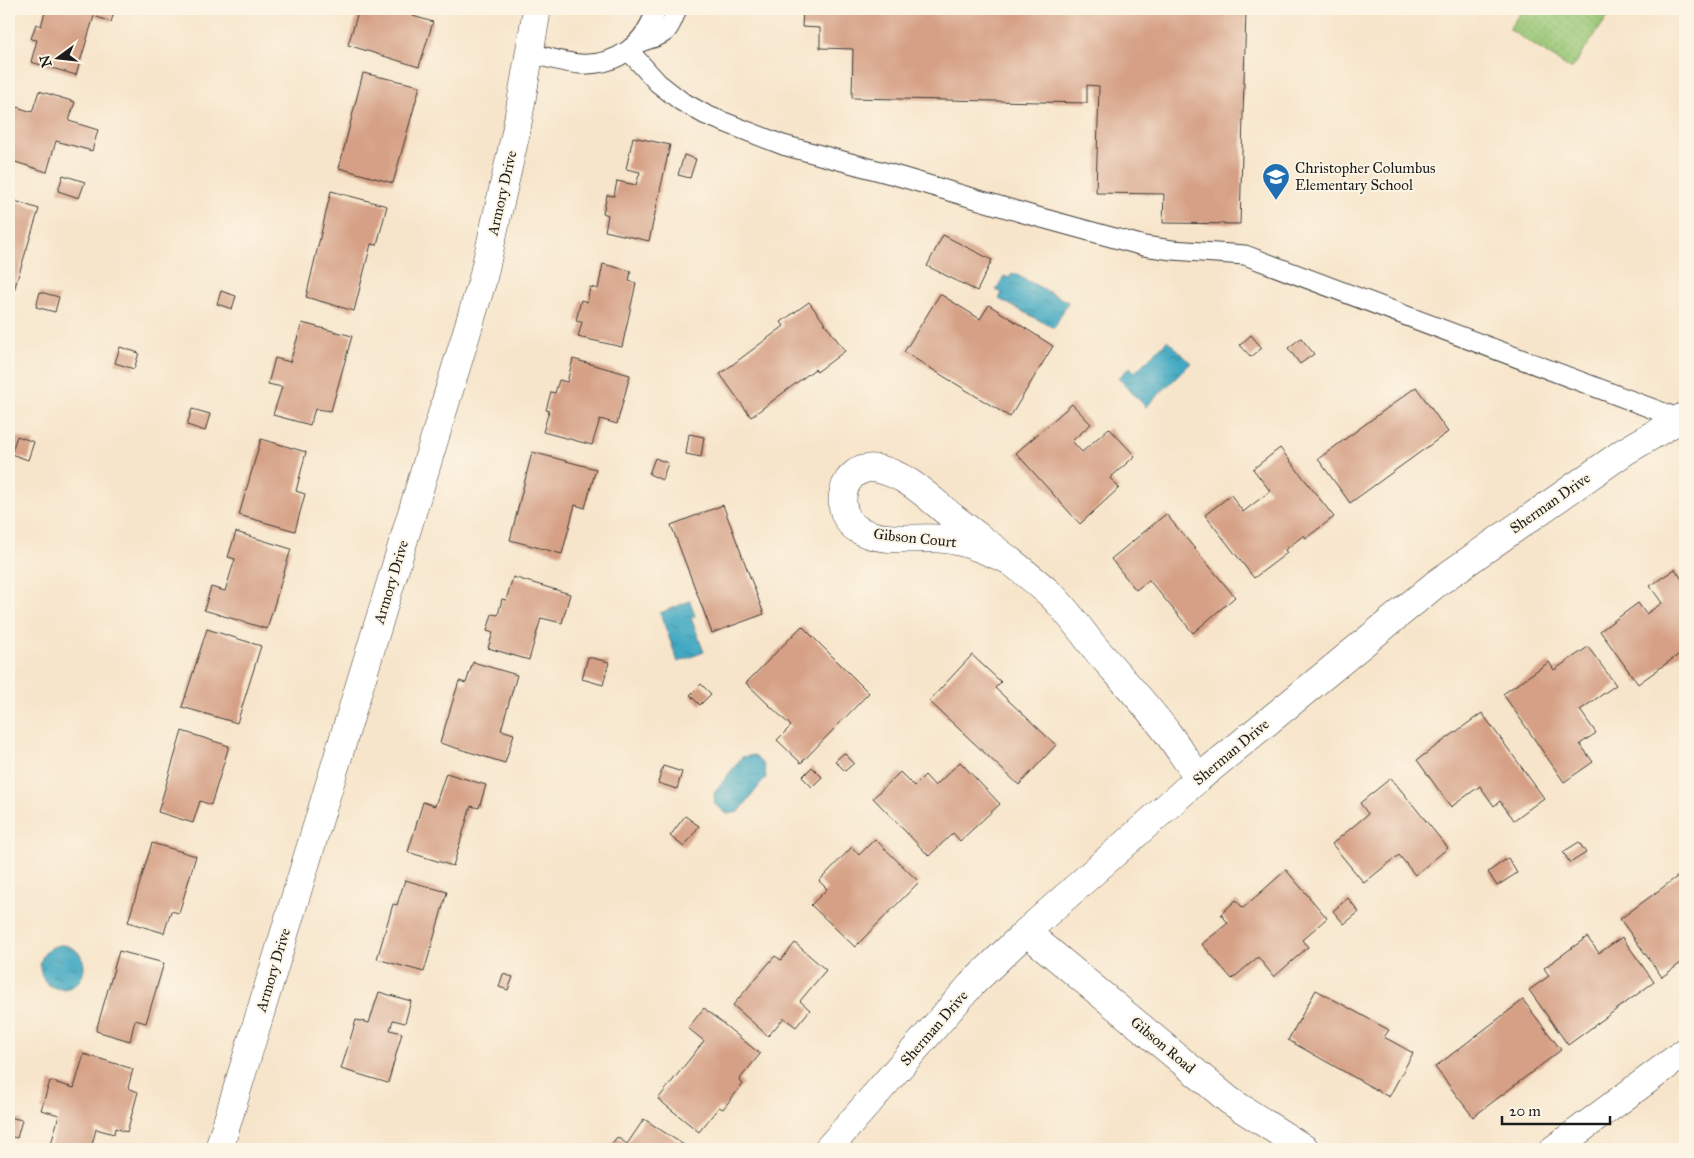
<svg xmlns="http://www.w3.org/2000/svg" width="1694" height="1158" font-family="'IM FELL Great Primer',serif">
	<defs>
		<pattern id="park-dots" width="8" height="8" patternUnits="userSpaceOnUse" patternTransform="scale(1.25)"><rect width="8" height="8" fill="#98c674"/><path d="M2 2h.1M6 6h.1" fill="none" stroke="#82aa64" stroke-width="1.8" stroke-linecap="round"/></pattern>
		<pattern id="water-ripples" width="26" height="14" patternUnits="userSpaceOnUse" patternTransform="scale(1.25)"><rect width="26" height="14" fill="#42a9c2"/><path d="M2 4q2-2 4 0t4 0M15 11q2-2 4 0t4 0" fill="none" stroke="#36899d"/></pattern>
	</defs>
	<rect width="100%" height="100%" fill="#fcf5e5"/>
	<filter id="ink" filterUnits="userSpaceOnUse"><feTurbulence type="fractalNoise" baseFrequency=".02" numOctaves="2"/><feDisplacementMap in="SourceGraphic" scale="10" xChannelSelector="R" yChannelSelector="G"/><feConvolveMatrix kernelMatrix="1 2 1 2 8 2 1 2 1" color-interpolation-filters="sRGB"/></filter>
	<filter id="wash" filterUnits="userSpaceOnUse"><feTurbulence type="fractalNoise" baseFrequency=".0096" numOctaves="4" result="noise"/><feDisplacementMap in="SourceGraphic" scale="20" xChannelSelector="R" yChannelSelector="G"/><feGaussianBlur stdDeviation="1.12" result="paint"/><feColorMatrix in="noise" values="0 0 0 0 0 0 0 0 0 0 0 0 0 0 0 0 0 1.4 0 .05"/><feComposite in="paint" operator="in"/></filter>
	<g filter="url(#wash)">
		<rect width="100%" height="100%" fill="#f7e5cb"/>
		<!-- park -->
		<polygon fill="url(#park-dots)" stroke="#5a7148" points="1523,9 1613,9 1571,69 1509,29"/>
		<!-- water -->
		<g fill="url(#water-ripples)" stroke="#2f626f">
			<polygon points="1013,273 1068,302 1054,328 999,299 1002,293 996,290 1004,276 1009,278"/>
			<polygon points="1168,340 1191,363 1146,407 1118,378 1130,367 1135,372"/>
			<polygon points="690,601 695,616 691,618 704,652 678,662 660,613"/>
			<polygon points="754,755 764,765 766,777 739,812 727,814 715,804 714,793 742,757"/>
			<circle cx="62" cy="967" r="22"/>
		</g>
		<g id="blocks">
			<!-- building -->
			<g fill="#d5a085">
				<polygon points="46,9 115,9 111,22 94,16 76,75 31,62 37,40 31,39 36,24 41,26"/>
				<polygon points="359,9 416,9 413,16 433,22 419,67 348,45"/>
				<polygon points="803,9 1246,9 1240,224 1163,223 1164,194 1096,193 1099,86 1087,85 1087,103 852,98 853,49 820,48 820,28 802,27"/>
				<polygon points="363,73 420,86 393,183 339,168"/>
				<polygon points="39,91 75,102 69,121 98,130 92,151 56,141 47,172 9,160 9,135 13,121 9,120 11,105 32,112"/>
				<polygon points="633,137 670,145 649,241 605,231 608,215 603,213 607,195 614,196 617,181 636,185 640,172 626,169"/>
				<polygon points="684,155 696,159 690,178 678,175"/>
				<polygon points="63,175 85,182 79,198 58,191"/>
				<polygon points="331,191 387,206 377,245 371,244 354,311 306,297"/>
				<polygon points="9,199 39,209 14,290 9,289"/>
				<polygon points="943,235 992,260 977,291 927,266"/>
				<polygon points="603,264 631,271 629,281 636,283 622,347 578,337 582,322 576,321 581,300 587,302 590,287 598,289"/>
				<polygon points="221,291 236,296 232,309 217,304"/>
				<polygon points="40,292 59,297 55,312 36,307"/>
				<polygon points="940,294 980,319 989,305 1053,346 1010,417 904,352"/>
				<polygon points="809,302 845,351 817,372 815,369 751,417 720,374 784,326 781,322"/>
				<polygon points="302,323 352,336 331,411 315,409 310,425 273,415 282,387 268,384 275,358 290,362"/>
				<polygon points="1251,335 1262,348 1251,357 1240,345"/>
				<polygon points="1301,338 1314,354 1300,364 1288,348"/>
				<polygon points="120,347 139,353 134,369 115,363"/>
				<polygon points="573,359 630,375 617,424 600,419 592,445 543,432 549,411 546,410 551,392 555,393 559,380 567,382"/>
				<polygon points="1416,387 1448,432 1350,503 1318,459"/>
				<polygon points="1072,404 1091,424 1072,441 1082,452 1109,428 1135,456 1110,478 1119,488 1080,524 1016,453"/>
				<polygon points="192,409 210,414 205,431 187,425"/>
				<polygon points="689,434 704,437 701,457 686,454"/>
				<polygon points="17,436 34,442 28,460 11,454"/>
				<polygon points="261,439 306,452 296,491 305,494 295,531 239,515"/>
				<polygon points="1280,448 1334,517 1306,538 1304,535 1285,550 1287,553 1254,578 1205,515 1231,495 1243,512 1270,491 1253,469"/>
				<polygon points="532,452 596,469 585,508 575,505 562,554 510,540"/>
				<polygon points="655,458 668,463 662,480 649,474"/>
				<polygon points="723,505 764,614 712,633 671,525"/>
				<polygon points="1166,514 1235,597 1193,633 1149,580 1136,590 1111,559"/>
				<polygon points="236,532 291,549 267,629 204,610 211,587 225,591 235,559 228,557"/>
				<polygon points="1675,569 1685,584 1685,650 1638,684 1600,631 1638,603 1646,614 1662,603 1650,586"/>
				<polygon points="513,577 570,594 562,623 541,618 529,660 488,648 493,633 487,631 492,614 498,615 502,599 506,600"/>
				<polygon points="802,626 869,693 801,763 777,740 791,726 746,683"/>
				<polygon points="207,629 261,646 237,723 182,707"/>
				<polygon points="1588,647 1616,685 1580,710 1596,733 1580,744 1593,762 1564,782 1503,694 1549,662 1554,670"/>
				<polygon points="972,655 1001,682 995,688 1056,745 1019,785 929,701"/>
				<polygon points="588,657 609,662 603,685 582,679"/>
				<polygon points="473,662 517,675 501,730 514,734 505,763 440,743 459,681 466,683"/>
				<polygon points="701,684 711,694 700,705 690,695"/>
				<polygon points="1482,713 1544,798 1514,820 1500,801 1494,806 1480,786 1451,807 1417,760"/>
				<polygon points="182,731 229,746 211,805 200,801 193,823 158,812"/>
				<polygon points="844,753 854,763 845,771 835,761"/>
				<polygon points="960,762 1000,804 960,841 953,833 929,856 873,798 900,772 914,786 925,775 935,786"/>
				<polygon points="663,766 682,772 677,789 658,783"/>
				<polygon points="812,767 822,777 812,787 802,777"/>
				<polygon points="446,773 486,785 479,808 471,806 453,866 408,852 423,802 435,806"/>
				<polygon points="1391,778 1448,848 1415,875 1399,855 1364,883 1332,844 1368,814 1360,803"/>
				<polygon points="685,816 699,826 684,847 670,836"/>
				<polygon points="875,839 919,882 855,947 811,905 827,889 819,881 852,847 859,855"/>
				<polygon points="1579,842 1586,853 1570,863 1563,852"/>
				<polygon points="152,843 196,856 179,913 171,911 164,933 128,922"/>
				<polygon points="1508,858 1517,873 1497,886 1488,872"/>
				<polygon points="1286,870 1327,918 1302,940 1308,947 1274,977 1258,957 1232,979 1202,944 1228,923 1221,914 1236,900 1243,908"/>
				<polygon points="1685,871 1685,942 1683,943 1685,946 1685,960 1662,977 1620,919"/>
				<polygon points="405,880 447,892 424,972 377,959 393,904 397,905"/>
				<polygon points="1348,898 1359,912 1344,924 1333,911"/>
				<polygon points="1587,937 1599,953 1622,937 1654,982 1568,1045 1529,990 1549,976 1544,968"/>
				<polygon points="795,943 826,970 800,1001 810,1010 796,1027 784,1018 768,1036 733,1005 775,956 781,960"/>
				<polygon points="119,951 164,963 146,1023 135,1020 130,1041 96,1031"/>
				<polygon points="503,974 513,977 508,990 499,987"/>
				<polygon points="1316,990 1389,1030 1384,1037 1413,1053 1389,1097 1288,1040"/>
				<polygon points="379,992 411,1001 405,1023 393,1020 390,1030 402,1033 388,1083 341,1069 356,1020 369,1023"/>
				<polygon points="1523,1000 1561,1050 1473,1117 1435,1067"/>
				<polygon points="704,1008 760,1054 739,1080 743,1084 723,1109 719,1107 699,1132 658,1099 704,1041 688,1028"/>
				<polygon points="84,1054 133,1069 128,1088 138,1092 127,1132 115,1128 114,1134 96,1129 91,1149 55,1149 50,1148 59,1115 41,1110 50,1081 74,1088"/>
				<polygon points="9,1117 22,1120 17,1138 9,1136"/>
				<polygon points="644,1119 690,1149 608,1149 617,1137 627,1144"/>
			</g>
		</g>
	</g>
	<g filter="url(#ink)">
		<use href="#blocks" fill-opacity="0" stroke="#3d3a36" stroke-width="1"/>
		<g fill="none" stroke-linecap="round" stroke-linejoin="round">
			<defs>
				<g id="lane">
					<path d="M638,43C665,33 667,37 677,9"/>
					<polyline points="629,51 658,83 681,101 706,115 783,145 891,174 1027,214 1144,246 1172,250 1245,255 1680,419"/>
					<path d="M530,53C546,57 564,63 580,64C617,66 646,44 656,9"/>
				</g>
				<g id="street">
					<path d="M1009,560C988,552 967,541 945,539C918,536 883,544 859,530C830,514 841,462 878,469C908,475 931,500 954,518C986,543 1019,566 1049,593C1065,607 1081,631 1095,648C1120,677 1146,704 1169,735C1179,749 1189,764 1199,778"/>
					<polyline points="1026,932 1230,1101 1305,1149"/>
					<polyline points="219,1149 482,282 516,132 537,9"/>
					<polyline points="828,1149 971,985 1026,932 1199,778 1437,583 1624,452 1685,416"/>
					<polyline points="1554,1149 1685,1052"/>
				</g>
			</defs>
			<!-- lane casing -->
			<use href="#lane" stroke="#3d3a36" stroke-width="21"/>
			<!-- street casing -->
			<use href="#street" stroke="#3d3a36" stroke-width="29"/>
			<!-- lane -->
			<use href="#lane" stroke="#fff" stroke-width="19"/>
			<!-- street -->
			<use href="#street" stroke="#fff" stroke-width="28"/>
		</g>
	</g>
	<!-- icons -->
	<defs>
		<symbol id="school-pin" viewBox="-11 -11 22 30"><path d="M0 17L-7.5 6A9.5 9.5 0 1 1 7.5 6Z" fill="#1f6fb2" stroke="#fcf5e5"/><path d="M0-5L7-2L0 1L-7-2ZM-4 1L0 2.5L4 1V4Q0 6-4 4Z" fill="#fff"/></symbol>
	</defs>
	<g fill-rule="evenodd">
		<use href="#school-pin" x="1260" y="161" width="32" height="43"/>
	</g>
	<g text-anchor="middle" stroke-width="4" stroke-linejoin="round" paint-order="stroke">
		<!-- poi labels -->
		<g font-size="15" fill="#1c1c1c" stroke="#fcf5e5" text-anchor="start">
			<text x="1295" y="173">Christopher Columbus<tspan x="1295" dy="17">Elementary School</tspan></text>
		</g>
		<!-- street labels -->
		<g font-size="15" fill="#1c1c1c" stroke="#fcf5e5">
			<text transform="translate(502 193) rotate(-77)" y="5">Armory Drive</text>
			<text transform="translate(1550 503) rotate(-35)" y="5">Sherman Drive</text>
			<text transform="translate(915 538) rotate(6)" y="5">Gibson Court</text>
			<text transform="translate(391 582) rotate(-73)" y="5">Armory Drive</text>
			<text transform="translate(1231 752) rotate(-40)" y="5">Sherman Drive</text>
			<text transform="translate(273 970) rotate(-73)" y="5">Armory Drive</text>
			<text transform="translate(934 1028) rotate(-49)" y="5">Sherman Drive</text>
			<text transform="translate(1163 1045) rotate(40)" y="5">Gibson Road</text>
		</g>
	</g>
	<!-- margin -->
	<rect width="1694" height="1158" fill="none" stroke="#fcf5e5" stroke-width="30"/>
	<!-- north arrow -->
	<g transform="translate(58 58) rotate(255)" stroke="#fcf5e5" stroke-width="4" paint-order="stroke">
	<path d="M0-4L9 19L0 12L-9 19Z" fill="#1c1c1c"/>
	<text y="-8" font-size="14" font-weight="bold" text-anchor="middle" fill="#1c1c1c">N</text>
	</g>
	<!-- scale -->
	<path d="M1502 1116v8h108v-8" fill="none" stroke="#1c1c1c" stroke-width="2.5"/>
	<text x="1509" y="1116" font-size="15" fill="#1c1c1c" stroke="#fcf5e5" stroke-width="4" paint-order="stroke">20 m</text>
</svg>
